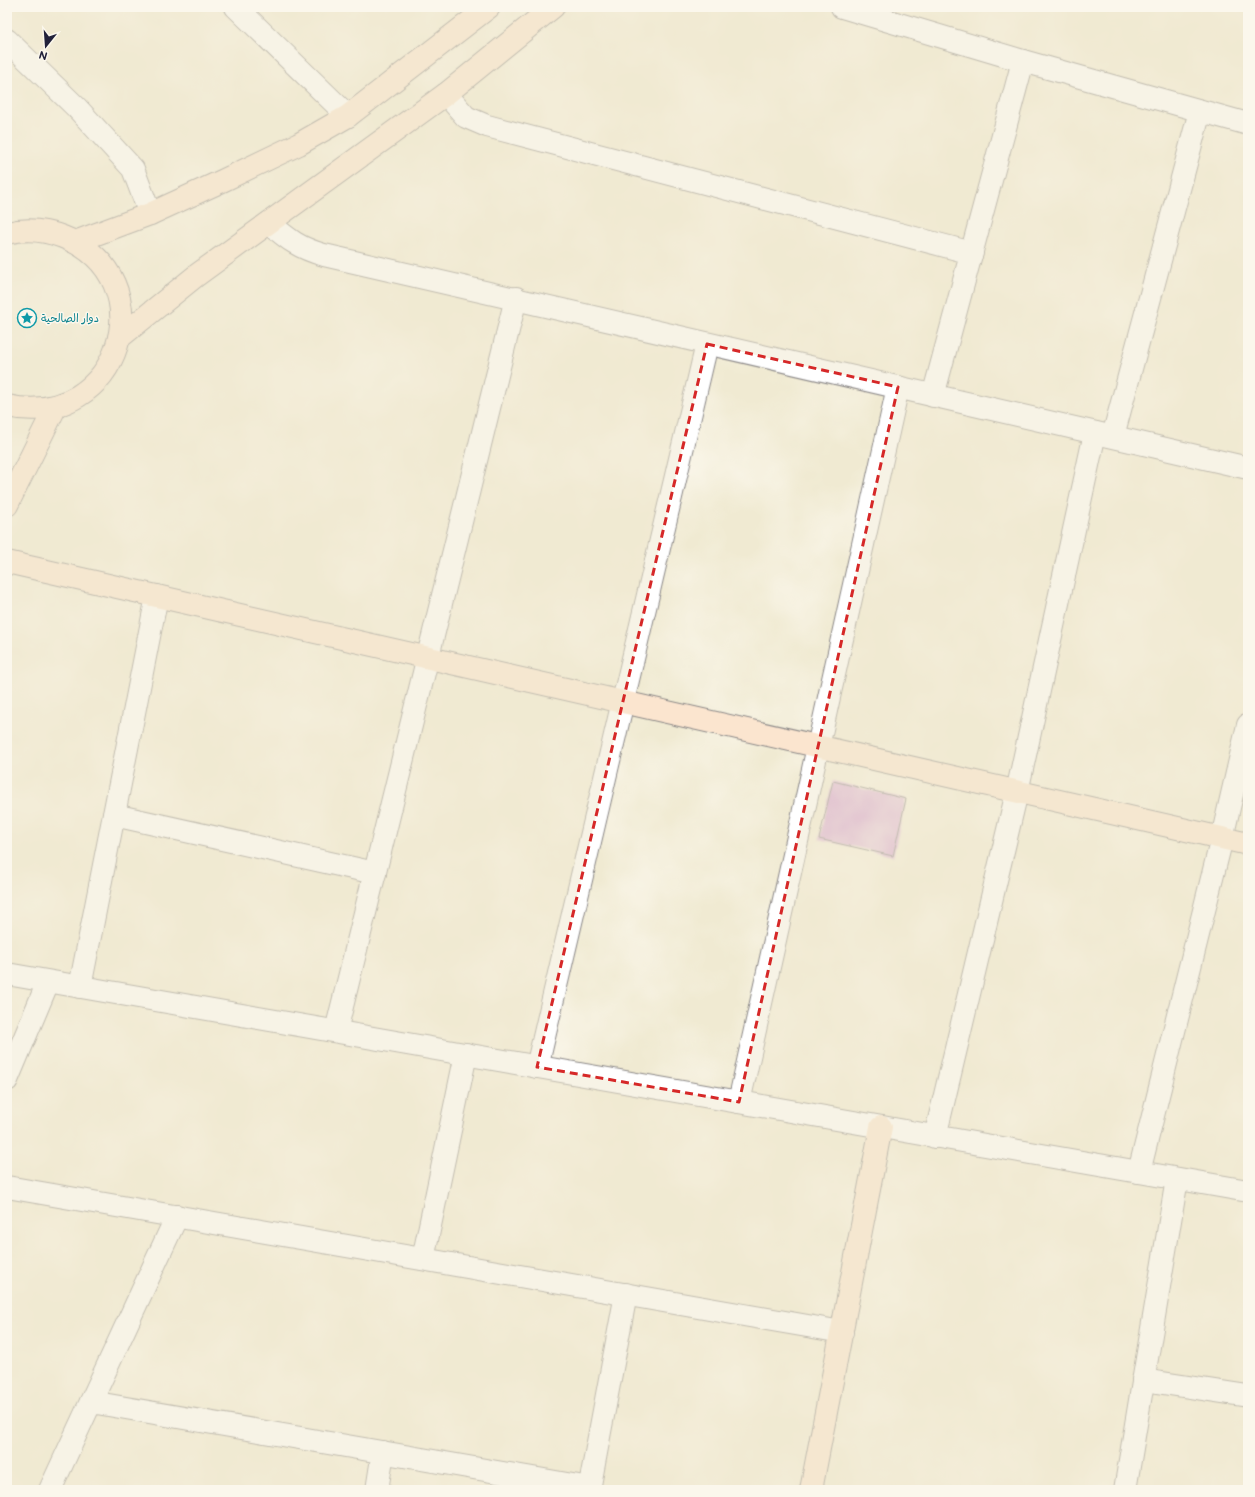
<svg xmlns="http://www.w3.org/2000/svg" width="1255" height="1497" font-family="'Balsamiq Sans','Playpen Sans Arabic',sans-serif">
	<rect width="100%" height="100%" fill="#fbf7ec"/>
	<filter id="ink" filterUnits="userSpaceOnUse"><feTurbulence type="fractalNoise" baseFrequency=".025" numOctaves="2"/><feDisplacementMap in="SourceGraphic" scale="8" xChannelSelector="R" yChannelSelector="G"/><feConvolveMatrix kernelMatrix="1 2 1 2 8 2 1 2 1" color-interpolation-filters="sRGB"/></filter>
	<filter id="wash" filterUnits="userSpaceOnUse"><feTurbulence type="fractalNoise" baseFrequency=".012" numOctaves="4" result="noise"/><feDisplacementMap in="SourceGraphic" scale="16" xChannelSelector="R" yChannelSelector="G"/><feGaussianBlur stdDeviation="0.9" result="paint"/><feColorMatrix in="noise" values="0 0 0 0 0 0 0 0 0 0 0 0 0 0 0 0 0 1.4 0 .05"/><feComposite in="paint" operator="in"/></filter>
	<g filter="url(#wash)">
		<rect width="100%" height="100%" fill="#f0ead2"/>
		<g id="blocks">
			<!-- building -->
			<polygon fill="#ce92ce" points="833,781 906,799 893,856 819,839"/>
		</g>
	</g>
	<g filter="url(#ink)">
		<use href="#blocks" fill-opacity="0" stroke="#898686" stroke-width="1"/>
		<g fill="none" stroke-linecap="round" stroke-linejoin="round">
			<defs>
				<g id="street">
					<polyline points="236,7 348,116"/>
					<polyline points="842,7 1023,61 1248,124"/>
					<polyline points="7,40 77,108 133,169 150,214"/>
					<polyline points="446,94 466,117 487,126 972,253"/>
					<path d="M269,223C289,240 299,248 324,255L1248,468"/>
					<polyline points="933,396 1023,61"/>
					<polyline points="1113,436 1200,111"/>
					<polyline points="114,815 375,873"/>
					<polyline points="7,974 1248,1191"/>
					<polyline points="80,987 157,596"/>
					<polyline points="336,1031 516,298"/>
					<polyline points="537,1067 707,344"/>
					<polyline points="7,1080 48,982"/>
					<polyline points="739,1102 898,387"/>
					<polyline points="935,1137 1017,792 1095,433"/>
					<polyline points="1139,1172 1222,838 1248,725"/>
					<polyline points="7,1187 842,1332"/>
					<polyline points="423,1259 466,1054"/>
					<polyline points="1143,1380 1248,1396"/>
					<polyline points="91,1402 590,1488"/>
					<polyline points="50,1490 177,1216"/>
					<polyline points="377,1490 383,1452"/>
					<polyline points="589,1490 626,1294"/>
					<polyline points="1125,1490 1177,1179"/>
				</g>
				<g id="secondary">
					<path d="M7,233C26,228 45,230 63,237C167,277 121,431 7,406"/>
					<polyline points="75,242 150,214 222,181 299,144 348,116 489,7"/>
					<polyline points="119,338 197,275 446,94 553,7"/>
					<polyline points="7,505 56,406"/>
					<polyline points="7,562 1248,844"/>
					<polyline points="811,1490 881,1127"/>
				</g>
			</defs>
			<!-- street casing -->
			<use href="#street" stroke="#898686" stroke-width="24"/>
			<!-- secondary casing -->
			<use href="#secondary" stroke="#898686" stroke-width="24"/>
			<!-- street -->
			<use href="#street" stroke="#fff" stroke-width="22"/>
			<!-- secondary -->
			<use href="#secondary" stroke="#fbe5cf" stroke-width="22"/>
		</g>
	</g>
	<!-- marked area -->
	<path d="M0 0H1255V1497H0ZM707,344L898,387L739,1102L537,1067Z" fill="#f0ead2" fill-opacity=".55" fill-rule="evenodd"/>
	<path fill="none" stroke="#d62828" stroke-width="3" stroke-dasharray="8 5" stroke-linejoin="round" d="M707,344L898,387L739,1102L537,1067Z"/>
	<!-- icons -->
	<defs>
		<symbol id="sight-ring" viewBox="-11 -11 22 22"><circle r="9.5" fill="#fbf7ec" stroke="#0f9aa8" stroke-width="1.5"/><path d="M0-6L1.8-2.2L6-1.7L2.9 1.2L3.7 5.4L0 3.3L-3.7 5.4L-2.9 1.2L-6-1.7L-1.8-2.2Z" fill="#0f9aa8"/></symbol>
	</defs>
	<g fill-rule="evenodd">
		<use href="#sight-ring" x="16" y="307" width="22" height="22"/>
	</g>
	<g text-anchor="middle" stroke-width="3" stroke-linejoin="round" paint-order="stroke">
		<!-- culture labels -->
		<g font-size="11" fill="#0d838f" stroke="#fbf7ec" text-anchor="start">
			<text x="41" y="322">دوار الصالحية</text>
		</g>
	</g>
	<!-- margin -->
	<rect width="1255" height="1497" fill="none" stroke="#fbf7ec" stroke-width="24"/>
	<!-- north arrow -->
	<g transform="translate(46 46) rotate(197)" stroke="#fbf7ec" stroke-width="3" paint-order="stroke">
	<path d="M0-3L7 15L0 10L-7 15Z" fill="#22223b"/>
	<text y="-6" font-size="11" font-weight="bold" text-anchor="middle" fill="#22223b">N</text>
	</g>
</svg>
